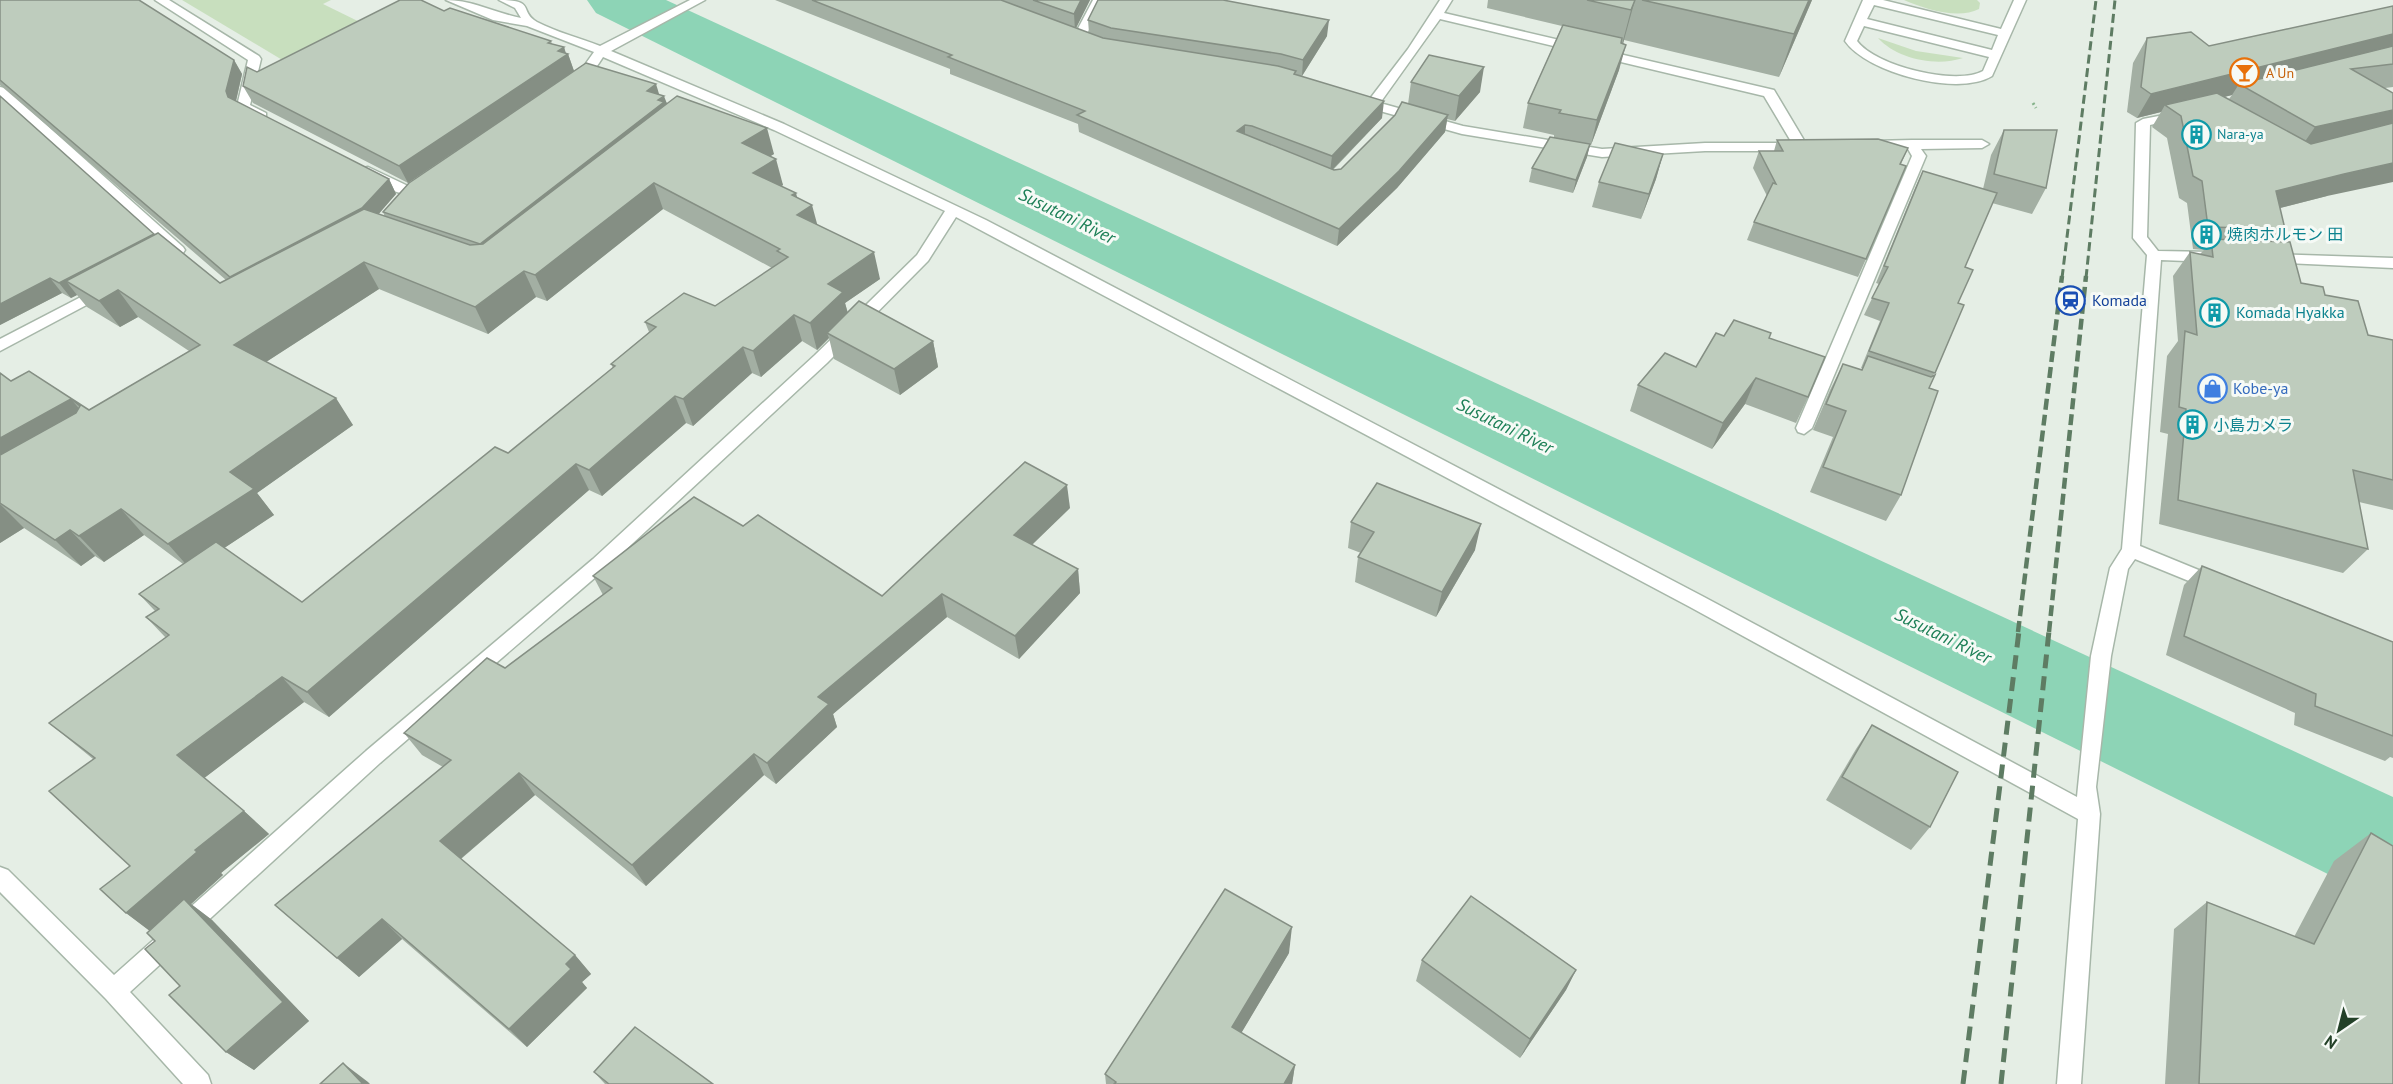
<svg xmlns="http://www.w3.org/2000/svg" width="2393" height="1084" font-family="'PT Sans','Noto Sans JP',sans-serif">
	<rect width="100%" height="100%" fill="#e5eee5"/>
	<!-- green -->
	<g fill="#c8dfbe">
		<polygon points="182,0 331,0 323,4 372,28 294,67"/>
		<path d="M1904,0H1977L1980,3L1979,9C1958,20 1925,9 1904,0Z"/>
		<path d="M1878,38L1916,51L1963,58C1936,67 1897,59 1878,38Z"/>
	</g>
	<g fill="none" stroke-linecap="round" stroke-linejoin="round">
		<!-- river -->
		<polygon fill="#8dd4b6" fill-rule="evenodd" points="587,0 666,0 2393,797 2393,902 2354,887 596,13"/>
		<defs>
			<g id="minor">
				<polygon points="155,0 169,0 259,56 261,59 250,105 266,113 266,119 256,119 237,106 248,60"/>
				<path d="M446,0C472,0 495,13 521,18L515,8L499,0C537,0 518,11 537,22C556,32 580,38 600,46L690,0H705L611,51L784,124L986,220L1704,597L2077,797L2091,656L2110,568L2122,549L2147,255L2133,238L2136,123L2143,119L2185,111V117L2150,125L2147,237L2158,251L2212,252L2219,257L2212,262L2161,260L2140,546L2223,580L2225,585L2223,590L2216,592L2135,559L2128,569L2111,656L2096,787L2100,814L2081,1084H2057L2078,819L1690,607L956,217L928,261L827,363L605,569L380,763L130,992L208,1075L211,1084H183L106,999L0,892V867L8,870L114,975L366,751L593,559L815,355L917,255L945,211L774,130L603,57C596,68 586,84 571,82V76L584,66L594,52L527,26L493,20Z"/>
				<polygon points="1093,0 1105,0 1083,41 1075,41 1073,38"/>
				<path d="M1440,0H1452L1444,13L1774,90L1808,147L1801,151H1705L1602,157L1462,134L1355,104V98L1369,100L1408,49ZM1440,19L1764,96L1792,143H1705L1602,149L1463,126L1380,103Z"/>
				<path d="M1863,0H1883L2001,29L2014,0H2026L1992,76C1958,97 1867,73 1845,41ZM1874,5L1998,35L1992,50L1867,19ZM1864,26L1989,57L1983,71C1956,86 1875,66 1857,41Z"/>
				<polygon points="0,87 5,88 183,247 185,250 183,253 173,253 0,98"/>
				<polygon points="1912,140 1982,140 1989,144 1982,148 1921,149 1926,156 1812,428 1804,434 1798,432 1796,428 1912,156 1908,149 1872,149 1865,145 1872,141"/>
				<path d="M368,167L408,186L423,179L430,183C408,207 386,186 363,174V168Z"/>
				<polygon points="2272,254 2393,258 2393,268 2267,262 2265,259 2267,256"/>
				<polygon points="104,285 112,290 109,293 0,351 0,339"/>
			</g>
		</defs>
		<!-- minor casing -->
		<use href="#minor" stroke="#a7b7a9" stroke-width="3"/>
		<!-- path -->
		<polyline stroke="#85b28a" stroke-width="3" stroke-dasharray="2 3" stroke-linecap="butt" points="2033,103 2036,108"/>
		<!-- minor -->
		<use href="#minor" fill="#fff" fill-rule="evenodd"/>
		<!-- rail-far2 -->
		<g stroke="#5e7c63" stroke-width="3" stroke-dasharray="9 4.5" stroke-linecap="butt">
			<polyline points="2062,278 2096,0"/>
			<polyline points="2086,278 2115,0"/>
		</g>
		<!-- rail-far1 -->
		<g stroke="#5e7c63" stroke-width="4.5" stroke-dasharray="11 5" stroke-linecap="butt">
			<polyline points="2018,632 2062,276"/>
			<polyline points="2049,632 2086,276"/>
		</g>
		<!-- rail -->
		<g stroke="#5e7c63" stroke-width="5" stroke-dasharray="14 8" stroke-linecap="butt">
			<polyline points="1963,1084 2019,631"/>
			<polyline points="2001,1084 2049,631"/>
		</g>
	</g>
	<!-- wall -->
	<g fill="#a3afa3" fill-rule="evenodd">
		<path d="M0,0L234,60L242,74L236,101L389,179L396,194L378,214L385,217L383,212L659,94L667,103L774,154L770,156L783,185L781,186L797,198L817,224L880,279L845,303L848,313L933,341L938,367L900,395L834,359L829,338L817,350L802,341L761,377L752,373L693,426L686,423L602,496L589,490L329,717L304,702L204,778L244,811L269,834L221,873L223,875L191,904L212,920L309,1021L254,1070L226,1052L180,986L149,930L126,913L130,866L93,759L49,723L166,638L146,617L155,611L139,594L183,564L144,535L104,562L95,556L81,566L24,528L0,543V373L11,381L29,371L89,410L189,351L138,317L120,327L87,307L77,295L71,298L62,293L0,325V96L155,235L220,283L226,280L0,85ZM663,209L772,268L715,306L645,322L649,332L611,364L613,368L508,453L302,602L224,548L274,515L257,493L353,425L266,362L379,289L488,334L536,297L547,301Z"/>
		<polygon points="775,0 1090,0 1076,28 1089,33 1088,20 1327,36 1302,76 1382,118 1333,170 1334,170 1341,169 1408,104 1411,82 1480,92 1455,121 1447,119 1445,132 1397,188 1337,246 1079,132 1078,124 950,74 950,69"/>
		<polygon points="1488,0 1812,0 1779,77 1624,40 1619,70 1591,145 1590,145 1587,157 1573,193 1529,182 1532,168 1554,138 1554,135 1523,128 1528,103 1562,26 1487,8"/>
		<path d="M2393,6V87L2385,88L2327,196L2280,208L2285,229L2276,241L2301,283L2325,295L2368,335L2393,340V510L2359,502L2368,549L2343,573L2159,524L2168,434L2160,432L2167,356L2178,341L2173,276L2190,252L2200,254L2204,250L2193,249L2187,203L2179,198L2167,138L2152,127L2161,112L2137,118L2127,112L2133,63L2147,38L2209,46ZM2232,95L2229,99L2224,97Z"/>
		<polygon points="444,11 551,41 552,44 564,47 566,53 568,54 574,71 408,183 253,103 243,86 257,72"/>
		<polygon points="2004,130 2046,188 2032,214 1992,203 1965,267 1958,303 1929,388 1901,495 1886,521 1810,492 1833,437 1813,430 1830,390 1843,364 1861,370 1862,368 1861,368 1880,321 1864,315 1879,284 1876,283 1915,188 1923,171 1983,189 1991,155"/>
		<polygon points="1777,140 1908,148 1901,164 1866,259 1858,277 1747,240 1754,222 1767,196 1753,168 1759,151 1774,151"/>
		<polygon points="1663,154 1656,179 1641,219 1592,207 1599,182"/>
		<polygon points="1724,336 1769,338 1808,397 1796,423 1745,404 1712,449 1630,411 1638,385 1696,367"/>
		<polygon points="1070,508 1032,545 1078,569 1080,593 1019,659 947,617 833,714 837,727 776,784 764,775 646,886 535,795 461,859 575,955 591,974 582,982 587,988 527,1047 402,939 359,977 275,905 443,767 422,755 404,733 505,668 603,595 593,576 743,526 882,596"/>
		<polygon points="1351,522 1475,550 1436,617 1355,582 1358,557 1361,553 1348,548"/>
		<polygon points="2202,566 2393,642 2393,758 2390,757 2385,761 2294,725 2295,713 2166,655 2184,585"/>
		<polygon points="1872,725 1930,827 1911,850 1826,800 1856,749"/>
		<polygon points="2371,833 2393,1084 2165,1084 2174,929 2207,902 2294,937 2334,861"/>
		<polygon points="1289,953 1241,1033 1295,1065 1292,1084 1106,1084 1105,1074"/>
		<polygon points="1422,960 1576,970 1566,990 1520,1058 1416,981"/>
		<polygon points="594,1072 713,1084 605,1084"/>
	</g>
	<!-- shaded-wall -->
	<g fill="#858f84">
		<polygon points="1081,0 1090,0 1075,30 1074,14"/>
		<polygon points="1635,0 1624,40 1620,52 1631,10"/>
		<polygon points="1809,0 1812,0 1779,77 1794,34"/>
		<polygon points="1329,20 1327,36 1302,76 1303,60"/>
		<polygon points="2393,34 2393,55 2239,84 2232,95 2172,110 2165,105 2161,112 2137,118 2151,94"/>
		<polygon points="1626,45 1619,70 1591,145 1597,120"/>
		<polygon points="564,47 566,55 568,54 574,71 408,183 399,166"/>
		<polygon points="234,60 242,74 235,105 228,97 226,91"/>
		<polygon points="1484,67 1480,92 1455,121 1459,96"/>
		<polygon points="656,84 660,97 647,91"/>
		<polygon points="664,96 669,109 487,257 480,244"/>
		<polygon points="1384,101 1382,118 1330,172 1332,156"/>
		<polygon points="2393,110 2393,131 2297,153 2315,127"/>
		<polygon points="1448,115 1445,132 1397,188 1337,246 1339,229"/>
		<polygon points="1245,125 1245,142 1237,131"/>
		<polygon points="767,128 774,154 750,169 742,143"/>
		<polygon points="1590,144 1587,157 1573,193 1576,180"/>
		<polygon points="1663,154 1656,179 1641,219 1649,194"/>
		<polygon points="776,159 783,185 761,199 753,173"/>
		<polygon points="2393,163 2393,182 2327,196 2260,213 2276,191 2344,174"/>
		<polygon points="389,179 396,194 371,223 230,277"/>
		<polygon points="654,183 663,209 547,301 535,275"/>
		<polygon points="796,193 801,212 812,205 819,231 804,241 792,195"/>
		<polygon points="154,234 164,249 66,281 77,295 71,298 59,283"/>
		<polygon points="874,252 880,279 845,303 849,318 827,333 829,338 817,350 810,323 828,284"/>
		<polygon points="364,262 379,289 252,371 234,345"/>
		<polygon points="524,271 536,297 488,334 475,307"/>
		<polygon points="50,278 62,293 0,325 0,304"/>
		<polygon points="118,290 138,317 120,327 99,301"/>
		<polygon points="794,315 802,341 761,377 753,351"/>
		<polygon points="933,341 938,367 900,395 894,369"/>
		<polygon points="743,347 752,373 693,426 683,399"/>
		<polygon points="1756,378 1745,404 1712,449 1723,423"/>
		<polygon points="675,396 686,423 602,496 589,470"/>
		<polygon points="336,398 353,425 257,493 274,515 191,570 168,544 230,472"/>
		<polygon points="71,399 93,425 0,478 0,438"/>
		<polygon points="576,464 589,490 329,717 307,692"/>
		<polygon points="1067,485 1070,508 1018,558 1014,535"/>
		<polygon points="0,504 24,528 0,543"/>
		<polygon points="121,509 144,535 104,562 79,536"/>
		<polygon points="1481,524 1475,550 1436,617 1442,592"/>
		<polygon points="70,530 95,556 81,566 55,540"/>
		<polygon points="1078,569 1080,593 1019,659 1015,636"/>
		<polygon points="942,594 947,617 833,714 837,727 776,784 767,763 818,697"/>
		<polygon points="282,677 304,702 203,779 177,755"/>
		<polygon points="754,754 764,775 646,886 632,865"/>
		<polygon points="519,773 535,795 458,861 440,841"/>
		<polygon points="244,811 269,834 221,873 223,875 191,904 212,920 309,1021 254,1070 226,1052 155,935 126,913 195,850"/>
		<polygon points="382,919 402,939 359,977 337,958"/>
		<polygon points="1292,927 1289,953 1230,1052 1232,1027"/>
		<polygon points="575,955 591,974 582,982 587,988 527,1047 509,1029 566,964"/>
		<polygon points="1576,970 1566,990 1520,1058 1530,1039"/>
		<polygon points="343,1063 368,1082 370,1084 363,1084"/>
		<polygon points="1295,1065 1292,1084 1284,1084"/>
	</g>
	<!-- building -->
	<g fill="#beccbd" stroke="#858f84" stroke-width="1.5">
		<polygon points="0,0 139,0 234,60 226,91 228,97 389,179 362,208 230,277 0,80"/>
		<polygon points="400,0 421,0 444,11 450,8 551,41 548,43 564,47 558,51 568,54 399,166 243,86 247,67 257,72"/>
		<polygon points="812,0 1001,0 1103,38 1278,66 1296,71 1294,74 1384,101 1332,156 1252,126 1245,125 1237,131 1334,170 1341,169 1395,115 1402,102 1448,115 1399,171 1339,229 1077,115 1085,111 948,57 952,55"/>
		<polygon points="1033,0 1081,0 1074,14"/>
		<polygon points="1098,0 1223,0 1329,20 1303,60 1281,54 1111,28 1088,20"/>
		<polygon points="1587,0 1635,0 1631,10"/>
		<polygon points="1642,0 1809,0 1794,34"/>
		<polygon points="2393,6 2393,34 2151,94 2141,87 2147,38 2191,32 2209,46"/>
		<polygon points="1563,25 1622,38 1621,43 1626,45 1597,120 1559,113 1561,110 1528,103"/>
		<polygon points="2393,46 2393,64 2351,69 2393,93 2393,110 2315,127 2239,84"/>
		<polygon points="1429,55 1484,67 1459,96 1411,82"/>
		<polygon points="586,63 656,84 647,91 664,96 658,100 664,102 480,244 383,212 409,183"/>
		<polygon points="2217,93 2311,144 2393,123 2393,163 2344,174 2276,191 2285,229 2208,227 2202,181 2193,176 2181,116 2165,105"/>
		<polygon points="0,96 154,234 59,283 50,278 0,304"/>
		<polygon points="677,96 767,128 742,143 776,159 753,173 796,193 792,195 812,205 797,215 874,252 828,284 843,292 810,323 794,315 753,351 743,347 683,399 675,396 589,470 576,464 307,692 282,677 177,755 244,811 195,850 197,852 126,913 100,889 130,866 49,791 95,758 49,723 169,635 146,617 159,609 139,594 216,542 302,602 495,447 508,453 615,366 611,364 656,327 645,322 684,293 715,306 788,257 777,251 780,249 654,183 535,275 524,271 475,307 364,262 234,345 336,398 230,472 254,489 168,544 121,509 79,536 70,530 55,540 0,503 0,455 76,413 80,406 71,399 0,438 0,373 11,381 29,371 89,410 200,345 118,290 99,301 66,281 158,233 220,283 364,209 470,245 483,244"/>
		<polygon points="2004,130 2057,130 2046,188 1994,174"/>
		<polygon points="1550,137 1590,144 1576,180 1532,168"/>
		<polygon points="1878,139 1908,148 1900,164 1906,166 1866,259 1754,222 1773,183 1776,184 1759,151 1783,151 1777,140"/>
		<polygon points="1615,143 1663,154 1649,194 1599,182"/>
		<polygon points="1923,171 1997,193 1965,267 1973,270 1958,303 1964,305 1935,373 1869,351 1889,303 1872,298 1888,267 1884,266"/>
		<polygon points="2211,239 2290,242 2301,283 2323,287 2325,295 2358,301 2368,335 2393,340 2393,480 2353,470 2368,549 2178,500 2186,409 2179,407 2185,331 2197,335 2190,252 2213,257"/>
		<polygon points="859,301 933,341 894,369 827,333"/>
		<polygon points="1734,320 1771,333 1769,338 1825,357 1808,397 1756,378 1723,423 1638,385 1665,353 1696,367 1716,333 1724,336"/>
		<polygon points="1868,356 1931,377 1935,375 1929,388 1938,391 1901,495 1823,467 1846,411 1826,404 1843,364 1862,370"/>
		<polygon points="1025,462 1067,485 1014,535 1078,569 1015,636 942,594 818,697 829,704 767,763 754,754 632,865 519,773 440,841 575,955 566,964 571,969 509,1029 382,919 337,958 275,905 451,760 404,733 487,658 505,668 612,588 593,576 694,497 743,526 758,515 882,596"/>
		<polygon points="1377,483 1481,524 1442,592 1358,557 1374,532 1351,522"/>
		<polygon points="2202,566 2393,642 2393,736 2315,706 2316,694 2184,636"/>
		<polygon points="1872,725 1958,772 1930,827 1842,777"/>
		<polygon points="2371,833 2393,846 2393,1084 2199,1084 2207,902 2314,944"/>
		<polygon points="1225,889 1292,927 1232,1027 1295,1065 1284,1084 1114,1084 1116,1082 1105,1074"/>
		<polygon points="1471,896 1576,970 1530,1039 1422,960"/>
		<polygon points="184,899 283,1002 226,1052 169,995 180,986 145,949 155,941 147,933"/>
		<polygon points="635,1027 713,1084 609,1084 594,1072"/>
		<polygon points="343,1063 363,1084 320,1084"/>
	</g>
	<!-- icons -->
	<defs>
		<symbol id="bar-ring" viewBox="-11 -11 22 22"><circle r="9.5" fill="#f6faf6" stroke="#e8710a" stroke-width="1.5"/><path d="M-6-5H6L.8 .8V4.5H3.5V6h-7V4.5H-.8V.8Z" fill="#e8710a"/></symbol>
		<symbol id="building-ring" viewBox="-11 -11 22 22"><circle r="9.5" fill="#f6faf6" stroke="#0f9aa8" stroke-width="1.5"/><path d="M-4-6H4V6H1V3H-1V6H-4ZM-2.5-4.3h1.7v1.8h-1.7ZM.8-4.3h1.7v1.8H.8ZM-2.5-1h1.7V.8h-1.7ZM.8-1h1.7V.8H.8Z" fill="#0f9aa8"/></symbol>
		<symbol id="station-ring" viewBox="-11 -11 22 22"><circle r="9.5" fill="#f6faf6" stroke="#1a4fb4" stroke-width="1.5"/><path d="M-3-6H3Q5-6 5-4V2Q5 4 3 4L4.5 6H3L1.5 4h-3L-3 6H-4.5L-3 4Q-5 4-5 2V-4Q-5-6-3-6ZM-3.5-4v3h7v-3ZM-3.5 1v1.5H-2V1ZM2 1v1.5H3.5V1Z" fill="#1a4fb4"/></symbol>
		<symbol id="shop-ring" viewBox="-11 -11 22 22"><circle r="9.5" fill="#f6faf6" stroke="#3f7fe0" stroke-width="1.5"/><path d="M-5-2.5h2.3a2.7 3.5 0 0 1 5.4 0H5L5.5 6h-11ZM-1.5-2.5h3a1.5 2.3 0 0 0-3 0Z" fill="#3f7fe0"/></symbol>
	</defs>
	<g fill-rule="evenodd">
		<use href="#bar-ring" x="2228" y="56" width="33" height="33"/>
		<use href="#building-ring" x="2180" y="118" width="33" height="33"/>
		<use href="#building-ring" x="2190" y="218" width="33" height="33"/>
		<use href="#station-ring" x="2054" y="284" width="33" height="33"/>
		<use href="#building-ring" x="2198" y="296" width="33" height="33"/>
		<use href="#shop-ring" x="2196" y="372" width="33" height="33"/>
		<use href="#building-ring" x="2176" y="408" width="33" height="33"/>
	</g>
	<g text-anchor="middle" stroke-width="6" stroke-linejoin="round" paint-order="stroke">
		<!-- far-food labels -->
		<g font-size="14" fill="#c56008" stroke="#f6faf6" text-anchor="start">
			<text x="2266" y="78">A Un</text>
		</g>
		<!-- far-culture labels -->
		<g font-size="14" fill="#0d838f" stroke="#f6faf6" text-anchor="start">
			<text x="2217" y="139">Nara-ya</text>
		</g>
		<!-- culture labels -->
		<g font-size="16" fill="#0d838f" stroke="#f6faf6" text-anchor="start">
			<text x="2227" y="240">焼肉ホルモン 田</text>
			<text x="2236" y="318">Komada Hyakka</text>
			<text x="2213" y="431">小島カメラ</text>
		</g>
		<!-- transit labels -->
		<g font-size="16" fill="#164399" stroke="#f6faf6" text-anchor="start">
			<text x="2092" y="306">Komada</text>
		</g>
		<!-- shop labels -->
		<g font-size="16" fill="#366cbe" stroke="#f6faf6" text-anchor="start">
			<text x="2233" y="394">Kobe-ya</text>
		</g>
		<!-- water labels -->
		<g font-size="18" font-style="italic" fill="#1c7f56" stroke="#f6faf6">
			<text transform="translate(1067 216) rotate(26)" y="6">Susutani River</text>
			<text transform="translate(1505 426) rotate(26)" y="6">Susutani River</text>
			<text transform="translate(1943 636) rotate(26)" y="6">Susutani River</text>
		</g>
	</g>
	<!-- north arrow -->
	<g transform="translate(2339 1030) rotate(215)" stroke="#f6faf6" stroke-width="4.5" paint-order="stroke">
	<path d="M0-4.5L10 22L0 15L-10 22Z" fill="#234128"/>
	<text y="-9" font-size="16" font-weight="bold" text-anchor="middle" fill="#234128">N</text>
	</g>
</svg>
